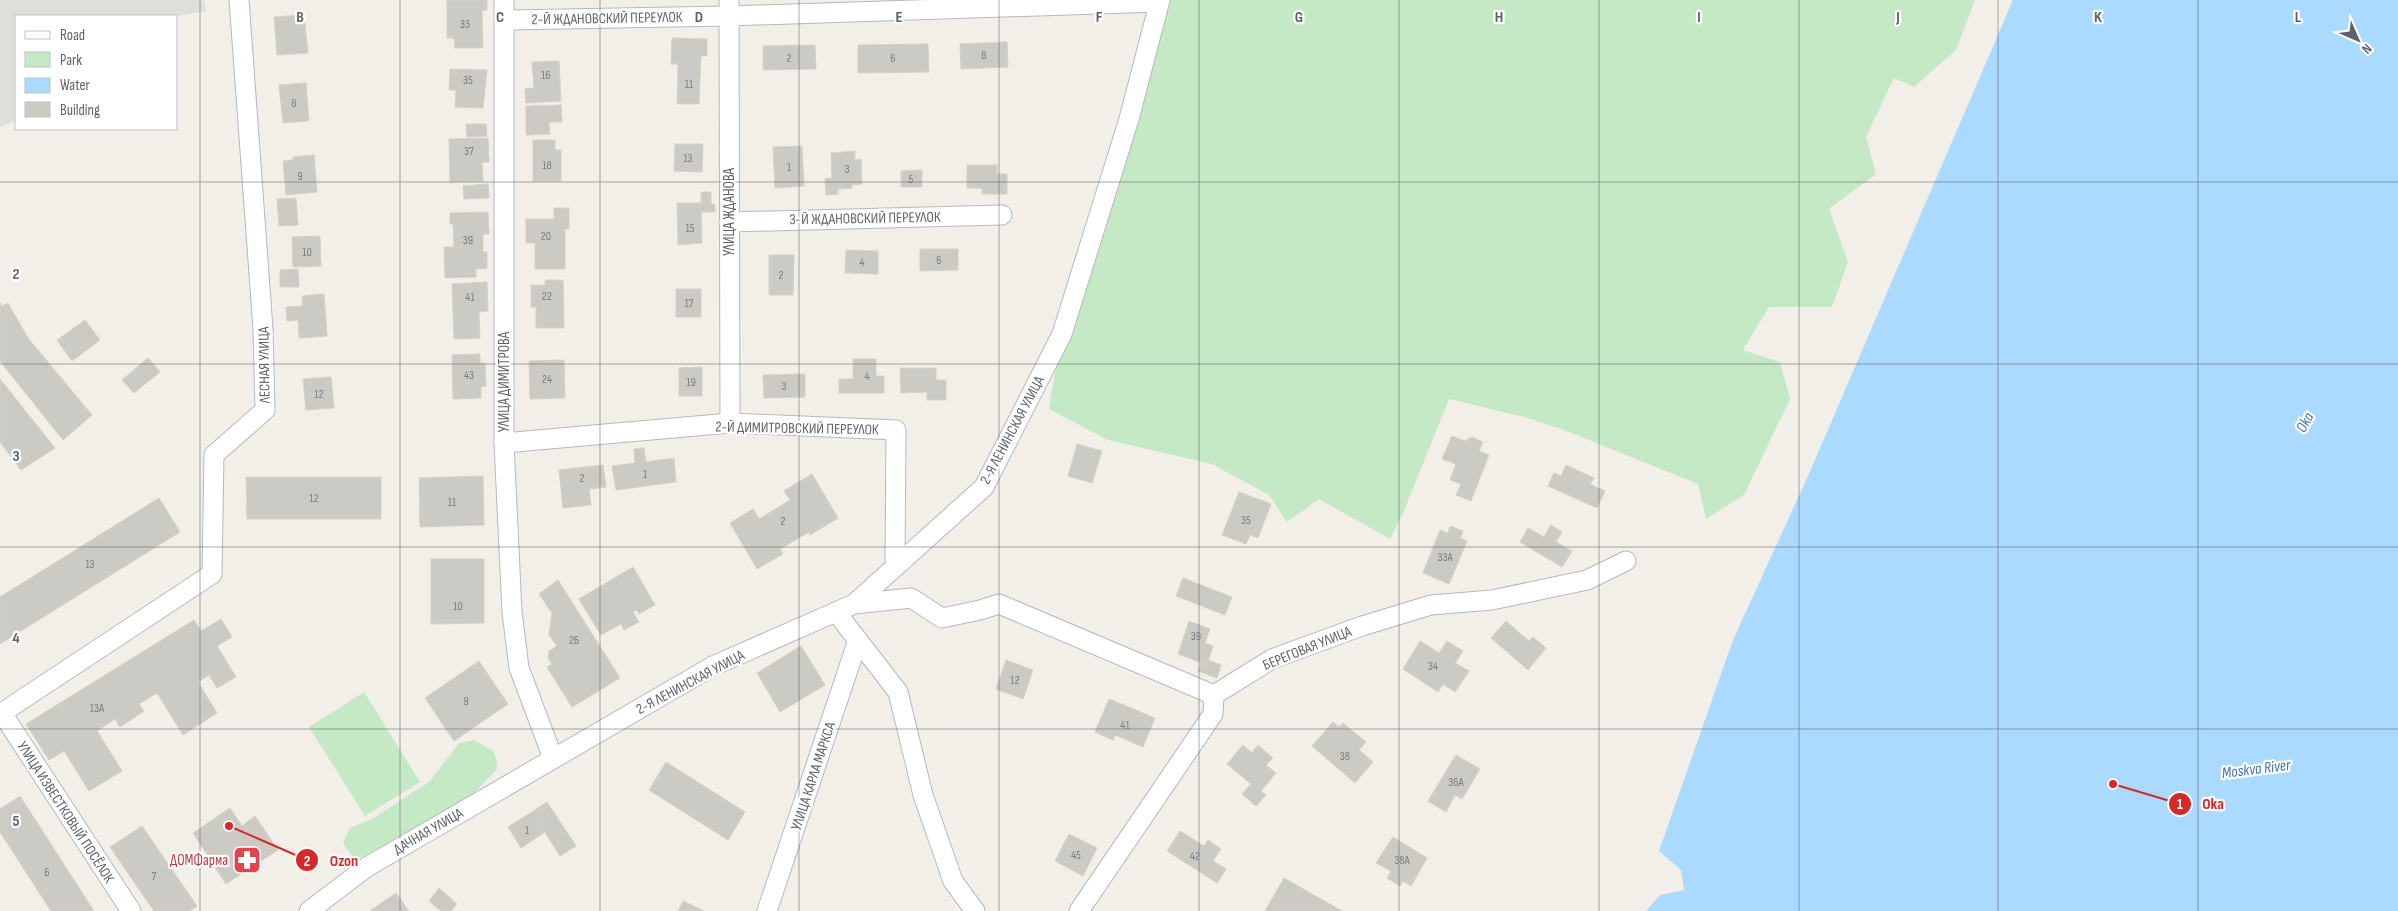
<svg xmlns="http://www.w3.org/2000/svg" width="2398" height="911" font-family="'Sofia Sans Condensed',sans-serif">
	<rect width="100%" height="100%" fill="#f1efe8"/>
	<!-- industrial -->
	<polygon fill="#e0deda" points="0,0 204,0 206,11 176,16 16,16 16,120 0,127"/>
	<!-- green -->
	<g fill="#c5e8c5">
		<polygon points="1168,0 1975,0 1956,50 1914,87 1894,78 1866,137 1876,174 1829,209 1848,262 1832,307 1769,307 1743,350 1780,362 1790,399 1744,495 1706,519 1698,484 1564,430 1528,418 1449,399 1403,513 1390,539 1319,499 1287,522 1269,495 1212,464 1108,440 1049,409 1055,372"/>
		<polygon points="364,692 420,782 365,816 309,727"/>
		<polygon points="474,740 493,751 497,761 496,770 470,797 379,848 362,857 354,859 343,843 350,828 374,818 430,781 459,743"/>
	</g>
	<!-- water -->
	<polygon fill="#aadaff" points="2013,0 2398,0 2398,911 1646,911 1660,895 1684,890 1681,870 1659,851 1733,640 1808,476"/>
	<!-- building -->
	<g fill="#cccac5" stroke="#d6d1c6">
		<polygon points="447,0 487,0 487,10 482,10 483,48 455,48 454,38 447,38"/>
		<polygon points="304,15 308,53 277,55 274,17"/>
		<polygon points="672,38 707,39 707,56 701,56 699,104 677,104 678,64 671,64"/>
		<polygon points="1007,42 1008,67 961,69 960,44"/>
		<polygon points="928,44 929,72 858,73 858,45"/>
		<polygon points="815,45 816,69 763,70 763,46"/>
		<polygon points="559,61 561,101 526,103 525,89 534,88 532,62"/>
		<polygon points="450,69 487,70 483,108 455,107 456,90 449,90"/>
		<polygon points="306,83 309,121 283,123 279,85"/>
		<polygon points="561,105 562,122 549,122 550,134 526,135 526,106"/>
		<polygon points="466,124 486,124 487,136 467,137"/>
		<polygon points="488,138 489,162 482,162 483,181 450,182 449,139"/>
		<polygon points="533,140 555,140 555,150 561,150 561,181 533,181"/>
		<polygon points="675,144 703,144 702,172 674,171"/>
		<polygon points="802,146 804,186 775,188 773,147"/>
		<polygon points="855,151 855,160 861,159 862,184 852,185 852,188 838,189 838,194 826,195 825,179 832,178 831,153"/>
		<polygon points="314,155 317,192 286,195 283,161 293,160 293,157"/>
		<polygon points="967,165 997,165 997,174 1007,174 1007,194 982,194 982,188 967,188"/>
		<polygon points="922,170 922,187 901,187 901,171"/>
		<polygon points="488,184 489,198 464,199 463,186"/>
		<polygon points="701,192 711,192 711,204 715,204 715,212 701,212"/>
		<polygon points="296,198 298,225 279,226 277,199"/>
		<polygon points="677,203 701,203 702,243 678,245"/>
		<polygon points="554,208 569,208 569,229 565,229 565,269 535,269 535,243 526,243 526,219 554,219"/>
		<polygon points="488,212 489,234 483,234 483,252 487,252 487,268 476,269 476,277 445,278 444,247 454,247 453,224 450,224 450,213"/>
		<polygon points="320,236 321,266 293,267 292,237"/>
		<polygon points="920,249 958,249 958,270 920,271"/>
		<polygon points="846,250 878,251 878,274 845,273"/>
		<polygon points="769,255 794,255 793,295 769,295"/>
		<polygon points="298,269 299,287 280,287 280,270"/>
		<polygon points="545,280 563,280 564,328 536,328 536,307 531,307 531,285 545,285"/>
		<polygon points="487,282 488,311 479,312 480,338 454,339 452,284"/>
		<rect x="676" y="289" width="25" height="28"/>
		<polygon points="324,294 327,336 299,338 298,320 287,321 286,307 303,306 302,296"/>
		<polygon points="0,303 2,306 8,303 28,338 92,415 63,440 0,361"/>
		<polygon points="85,320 100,340 72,361 57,340"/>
		<polygon points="480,354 480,363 485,363 486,386 481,387 481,398 453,399 452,355"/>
		<polygon points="148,358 160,372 134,393 122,380"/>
		<polygon points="853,359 876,359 876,376 884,376 884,393 839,393 839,379 853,379"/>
		<polygon points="564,360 565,398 530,399 529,361"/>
		<polygon points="702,367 702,396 679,396 679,368"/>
		<polygon points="900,368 936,368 936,380 946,380 946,400 927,400 927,392 901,393"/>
		<polygon points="805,374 805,397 764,398 763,375"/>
		<polygon points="331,377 334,408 306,410 303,379"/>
		<polygon points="0,379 55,448 21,470 0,442"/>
		<polygon points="1452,436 1465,441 1472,437 1483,442 1479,451 1489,455 1471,501 1456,495 1461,484 1450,480 1456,464 1442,459"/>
		<polygon points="1077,444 1102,451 1092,483 1068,476"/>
		<polygon points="644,448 646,462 674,458 676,482 616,490 612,466 635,463 634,449"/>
		<polygon points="603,465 606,487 589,489 591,505 563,508 559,470"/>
		<polygon points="1566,465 1594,478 1590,484 1605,491 1597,508 1548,486 1554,473 1561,476"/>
		<polygon points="812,474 838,518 810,535 809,532 780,549 783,554 757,569 730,523 753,509 759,519 790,500 784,491"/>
		<polygon points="483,476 484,525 420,527 419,478"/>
		<polygon points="246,477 381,477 381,519 247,519"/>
		<polygon points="1239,492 1271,504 1258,538 1250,535 1246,544 1222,535"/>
		<polygon points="159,498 180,532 0,644 0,597"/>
		<polygon points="1551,525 1562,532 1556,542 1572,551 1562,567 1520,542 1528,528 1544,537"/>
		<polygon points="1450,526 1463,531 1460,538 1467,541 1449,584 1423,573 1440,530 1448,533"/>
		<polygon points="431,559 484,559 484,623 431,624"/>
		<polygon points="633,567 655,605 639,614 637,610 633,612 639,622 624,630 621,624 601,635 579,599"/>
		<polygon points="1183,578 1232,597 1225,615 1176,596"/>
		<polygon points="558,580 620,678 572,707 547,667 552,664 548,658 549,651 557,646 549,635 552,613 539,594"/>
		<polygon points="221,619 232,637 217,646 236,677 217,688 209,675 198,682 217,713 183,735 157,693 139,704 144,711 120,727 115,719 97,731 122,771 89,791 64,751 49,760 26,724 194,620 201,631"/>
		<polygon points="1189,621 1210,629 1205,643 1213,646 1207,665 1178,654"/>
		<polygon points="1506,621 1529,641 1533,637 1546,648 1528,670 1491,638"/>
		<polygon points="1420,641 1439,653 1447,641 1463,651 1455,663 1469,671 1455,692 1443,684 1438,692 1403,669"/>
		<polygon points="801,646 825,685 780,712 757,673"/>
		<polygon points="1006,660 1033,670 1023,699 996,689"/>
		<polygon points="1208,660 1221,665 1217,678 1198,671 1201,663 1207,665"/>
		<polygon points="479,661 508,704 454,741 425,698"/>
		<polygon points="1109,699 1155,718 1143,747 1115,735 1113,740 1095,732"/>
		<polygon points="1333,722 1339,727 1343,723 1366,742 1359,750 1373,762 1355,783 1312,746"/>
		<polygon points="1243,745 1252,753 1258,745 1273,758 1266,765 1276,773 1261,791 1266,795 1256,806 1242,794 1251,784 1227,764"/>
		<polygon points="1456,755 1480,769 1462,799 1455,795 1446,812 1428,801"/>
		<polygon points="666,762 745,812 728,840 649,790"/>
		<polygon points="20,796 94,911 51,911 0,832 0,809"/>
		<polygon points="547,802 576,846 560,856 532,812"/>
		<polygon points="230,808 242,826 255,816 278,850 226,884 193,833"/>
		<polygon points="532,812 545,832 521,848 508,827"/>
		<polygon points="142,826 197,906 189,911 154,911 110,847"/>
		<polygon points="1180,831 1204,846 1208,840 1221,849 1213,861 1226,869 1217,883 1167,851"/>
		<polygon points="1069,834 1097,848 1083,876 1055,861"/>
		<polygon points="1393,837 1427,858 1411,886 1403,881 1400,886 1387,878 1391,871 1376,863"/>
		<polygon points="1284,878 1342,911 1265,911"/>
		<polygon points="439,888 457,904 451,911 441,911 429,901"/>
		<polygon points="396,893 409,911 370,911"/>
		<polygon points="683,901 704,911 678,911"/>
	</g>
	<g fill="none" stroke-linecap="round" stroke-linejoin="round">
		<defs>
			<g id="street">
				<polyline points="504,0 504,443 512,612 519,668 553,758"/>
				<polyline points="729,0 730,423"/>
				<polyline points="505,20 728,16 1159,2"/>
				<polyline points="729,222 1002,215"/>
				<polyline points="504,443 730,423 896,430 895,566"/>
				<polyline points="854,604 911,598 942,618 980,610 999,604 1214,695"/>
				<polyline points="836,612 898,692 923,795 953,881 975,911"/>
				<polyline points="2,713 131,911"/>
				<polyline points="0,714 212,574 214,455 265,410 263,329 239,0"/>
				<polyline points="309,911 367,867 713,666 854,604 984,487 1062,334 1129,119 1160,0"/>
				<polyline points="767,911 858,640"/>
				<polyline points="1079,911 1213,714 1214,695 1272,659 1362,626 1431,605 1492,600 1587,580 1626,561"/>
			</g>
		</defs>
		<!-- street casing -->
		<use href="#street" stroke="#b5b8bc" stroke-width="21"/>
		<!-- street -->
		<use href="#street" stroke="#fff" stroke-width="19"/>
	</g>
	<!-- grid -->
	<path fill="none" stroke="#5f6368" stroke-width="1" stroke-opacity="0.55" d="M200,0V911M400,0V911M600,0V911M799,0V911M999,0V911M1199,0V911M1399,0V911M1599,0V911M1799,0V911M1998,0V911M2198,0V911M0,182H2398M0,364H2398M0,547H2398M0,729H2398"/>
	<!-- icons -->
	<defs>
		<symbol id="pharmacy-square" viewBox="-11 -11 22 22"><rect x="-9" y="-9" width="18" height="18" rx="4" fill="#e0444e" stroke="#fff"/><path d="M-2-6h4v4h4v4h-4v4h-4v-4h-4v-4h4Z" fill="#fff"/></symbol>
	</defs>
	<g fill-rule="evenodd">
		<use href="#pharmacy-square" x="231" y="844" width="32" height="32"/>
	</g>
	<g text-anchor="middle" stroke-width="4.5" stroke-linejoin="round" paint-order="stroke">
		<!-- number labels -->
		<g font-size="12" fill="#7a7d7f">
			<text x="465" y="28">33</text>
			<text x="984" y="59">8</text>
			<text x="789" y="62">2</text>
			<text x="893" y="62">6</text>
			<text x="546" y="79">16</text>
			<text x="468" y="84">35</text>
			<text x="689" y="88">11</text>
			<text x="294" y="107">8</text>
			<text x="469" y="155">37</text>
			<text x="688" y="162">13</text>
			<text x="547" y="169">18</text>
			<text x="789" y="171">1</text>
			<text x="847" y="173">3</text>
			<text x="300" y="180">9</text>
			<text x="911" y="183">5</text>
			<text x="690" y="232">15</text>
			<text x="546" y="240">20</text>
			<text x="468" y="244">39</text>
			<text x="307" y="256">10</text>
			<text x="939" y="264">6</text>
			<text x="862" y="266">4</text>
			<text x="781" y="279">2</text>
			<text x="547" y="300">22</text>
			<text x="470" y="301">41</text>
			<text x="689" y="307">17</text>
			<text x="469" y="379">43</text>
			<text x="867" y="380">4</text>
			<text x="547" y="383">24</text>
			<text x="691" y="386">19</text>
			<text x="784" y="390">3</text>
			<text x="319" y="398">12</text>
			<text x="645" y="478">1</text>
			<text x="582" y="482">2</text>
			<text x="314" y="502">12</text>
			<text x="452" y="506">11</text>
			<text x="1246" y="524">35</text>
			<text x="783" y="525">2</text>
			<text x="1445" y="561">33А</text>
			<text x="90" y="568">13</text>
			<text x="458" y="610">10</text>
			<text x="1196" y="640">39</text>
			<text x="574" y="644">2Б</text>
			<text x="1433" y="670">34</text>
			<text x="1015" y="684">12</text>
			<text x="466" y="705">9</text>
			<text x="97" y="712">13А</text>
			<text x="1125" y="729">41</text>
			<text x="1345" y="760">38</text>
			<text x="1456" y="786">36А</text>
			<text x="527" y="834">1</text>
			<text x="1076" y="859">45</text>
			<text x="1195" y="860">42</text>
			<text x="1402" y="864">38А</text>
			<text x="47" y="876">6</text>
			<text x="154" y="880">7</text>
		</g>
		<!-- street labels -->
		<g font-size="15" fill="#5f6368" stroke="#fff">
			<text transform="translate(607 18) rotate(-1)" y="5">2-Й ЖДАНОВСКИЙ ПЕРЕУЛОК</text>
			<text transform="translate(729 212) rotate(-90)" y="5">УЛИЦА ЖДАНОВА</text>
			<text transform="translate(865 218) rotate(-1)" y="5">3-Й ЖДАНОВСКИЙ ПЕРЕУЛОК</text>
			<text transform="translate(264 365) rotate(-91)" y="5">ЛЕСНАЯ УЛИЦА</text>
			<text transform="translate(504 382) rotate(-90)" y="5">УЛИЦА ДИМИТРОВА</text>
			<text transform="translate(797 428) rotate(1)" y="5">2-Й ДИМИТРОВСКИЙ ПЕРЕУЛОК</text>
			<text transform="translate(1012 430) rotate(-62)" y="5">2-Я ЛЕНИНСКАЯ УЛИЦА</text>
			<text transform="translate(1307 648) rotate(-22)" y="5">БЕРЕГОВАЯ УЛИЦА</text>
			<text transform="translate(690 682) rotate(-28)" y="5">2-Я ЛЕНИНСКАЯ УЛИЦА</text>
			<text transform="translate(813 776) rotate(-72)" y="5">УЛИЦА КАРЛА МАРКСА</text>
			<text transform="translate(66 812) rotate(57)" y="5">УЛИЦА ИЗВЕСТКОВЫЙ ПОСЁЛОК</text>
			<text transform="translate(428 831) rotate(-30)" y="5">ДАЧНАЯ УЛИЦА</text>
		</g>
		<!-- health labels -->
		<g font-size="15" fill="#be3a42" stroke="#fff" text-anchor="end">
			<text x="228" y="865">ДОМФарма</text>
		</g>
		<!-- water labels -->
		<g font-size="16" font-style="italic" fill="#4174aa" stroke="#fff">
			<text transform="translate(2304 422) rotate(-62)" y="6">Oka</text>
			<text transform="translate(2256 768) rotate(-7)" y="6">Moskva River</text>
		</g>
	</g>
	<g font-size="16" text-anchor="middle" font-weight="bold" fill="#5f6368" stroke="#fff" stroke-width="4.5" stroke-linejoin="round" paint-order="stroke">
		<text x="300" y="22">B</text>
		<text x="500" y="22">C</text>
		<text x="699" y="22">D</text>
		<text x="899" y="22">E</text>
		<text x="1099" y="22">F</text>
		<text x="1299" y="22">G</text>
		<text x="1499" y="22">H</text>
		<text x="1699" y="22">I</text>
		<text x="1898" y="22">J</text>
		<text x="2098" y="22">K</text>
		<text x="2298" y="22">L</text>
		<text x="16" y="279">2</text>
		<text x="16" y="461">3</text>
		<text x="16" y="643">4</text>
		<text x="16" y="826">5</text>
	</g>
	<!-- callouts -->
	<path fill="none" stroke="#d62828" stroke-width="2" d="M2113 784L2180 804M229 826L307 860"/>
	<g fill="#d62828" stroke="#fff" stroke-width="2">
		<circle cx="2113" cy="784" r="5"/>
		<circle cx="229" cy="826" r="5"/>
		<circle cx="2180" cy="804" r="12"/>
		<circle cx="307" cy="860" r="12"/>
	</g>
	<g font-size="15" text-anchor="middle" font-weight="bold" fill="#fff">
		<text x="2180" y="809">1</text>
		<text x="307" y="866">2</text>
	</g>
	<g font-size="16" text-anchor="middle" font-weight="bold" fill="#d62828" stroke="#fff" stroke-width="4.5" stroke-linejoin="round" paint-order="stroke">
		<text x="2213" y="809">Oka</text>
		<text x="344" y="866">Ozon</text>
	</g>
	<!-- legend -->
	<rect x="15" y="15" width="162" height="115" fill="#ffffff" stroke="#bfc1c3"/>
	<rect x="25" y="31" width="25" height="8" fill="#ffffff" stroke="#bfc1c3"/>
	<text x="60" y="40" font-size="15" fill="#5f6368">Road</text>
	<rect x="25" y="52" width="25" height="15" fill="#c5e8c5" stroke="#bfc1c3"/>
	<text x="60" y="65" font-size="15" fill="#5f6368">Park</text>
	<rect x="25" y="78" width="25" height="15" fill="#aadaff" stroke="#bfc1c3"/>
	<text x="60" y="90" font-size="15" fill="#5f6368">Water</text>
	<rect x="25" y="102" width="25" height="15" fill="#cccac5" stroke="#bfc1c3"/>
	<text x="60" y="115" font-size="15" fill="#5f6368">Building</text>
	<!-- north arrow -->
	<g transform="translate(2358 40) rotate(135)" stroke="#ffffff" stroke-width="4" paint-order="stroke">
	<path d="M0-4L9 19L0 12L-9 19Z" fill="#5f6368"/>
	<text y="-8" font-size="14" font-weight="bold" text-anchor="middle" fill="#5f6368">N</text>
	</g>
</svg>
